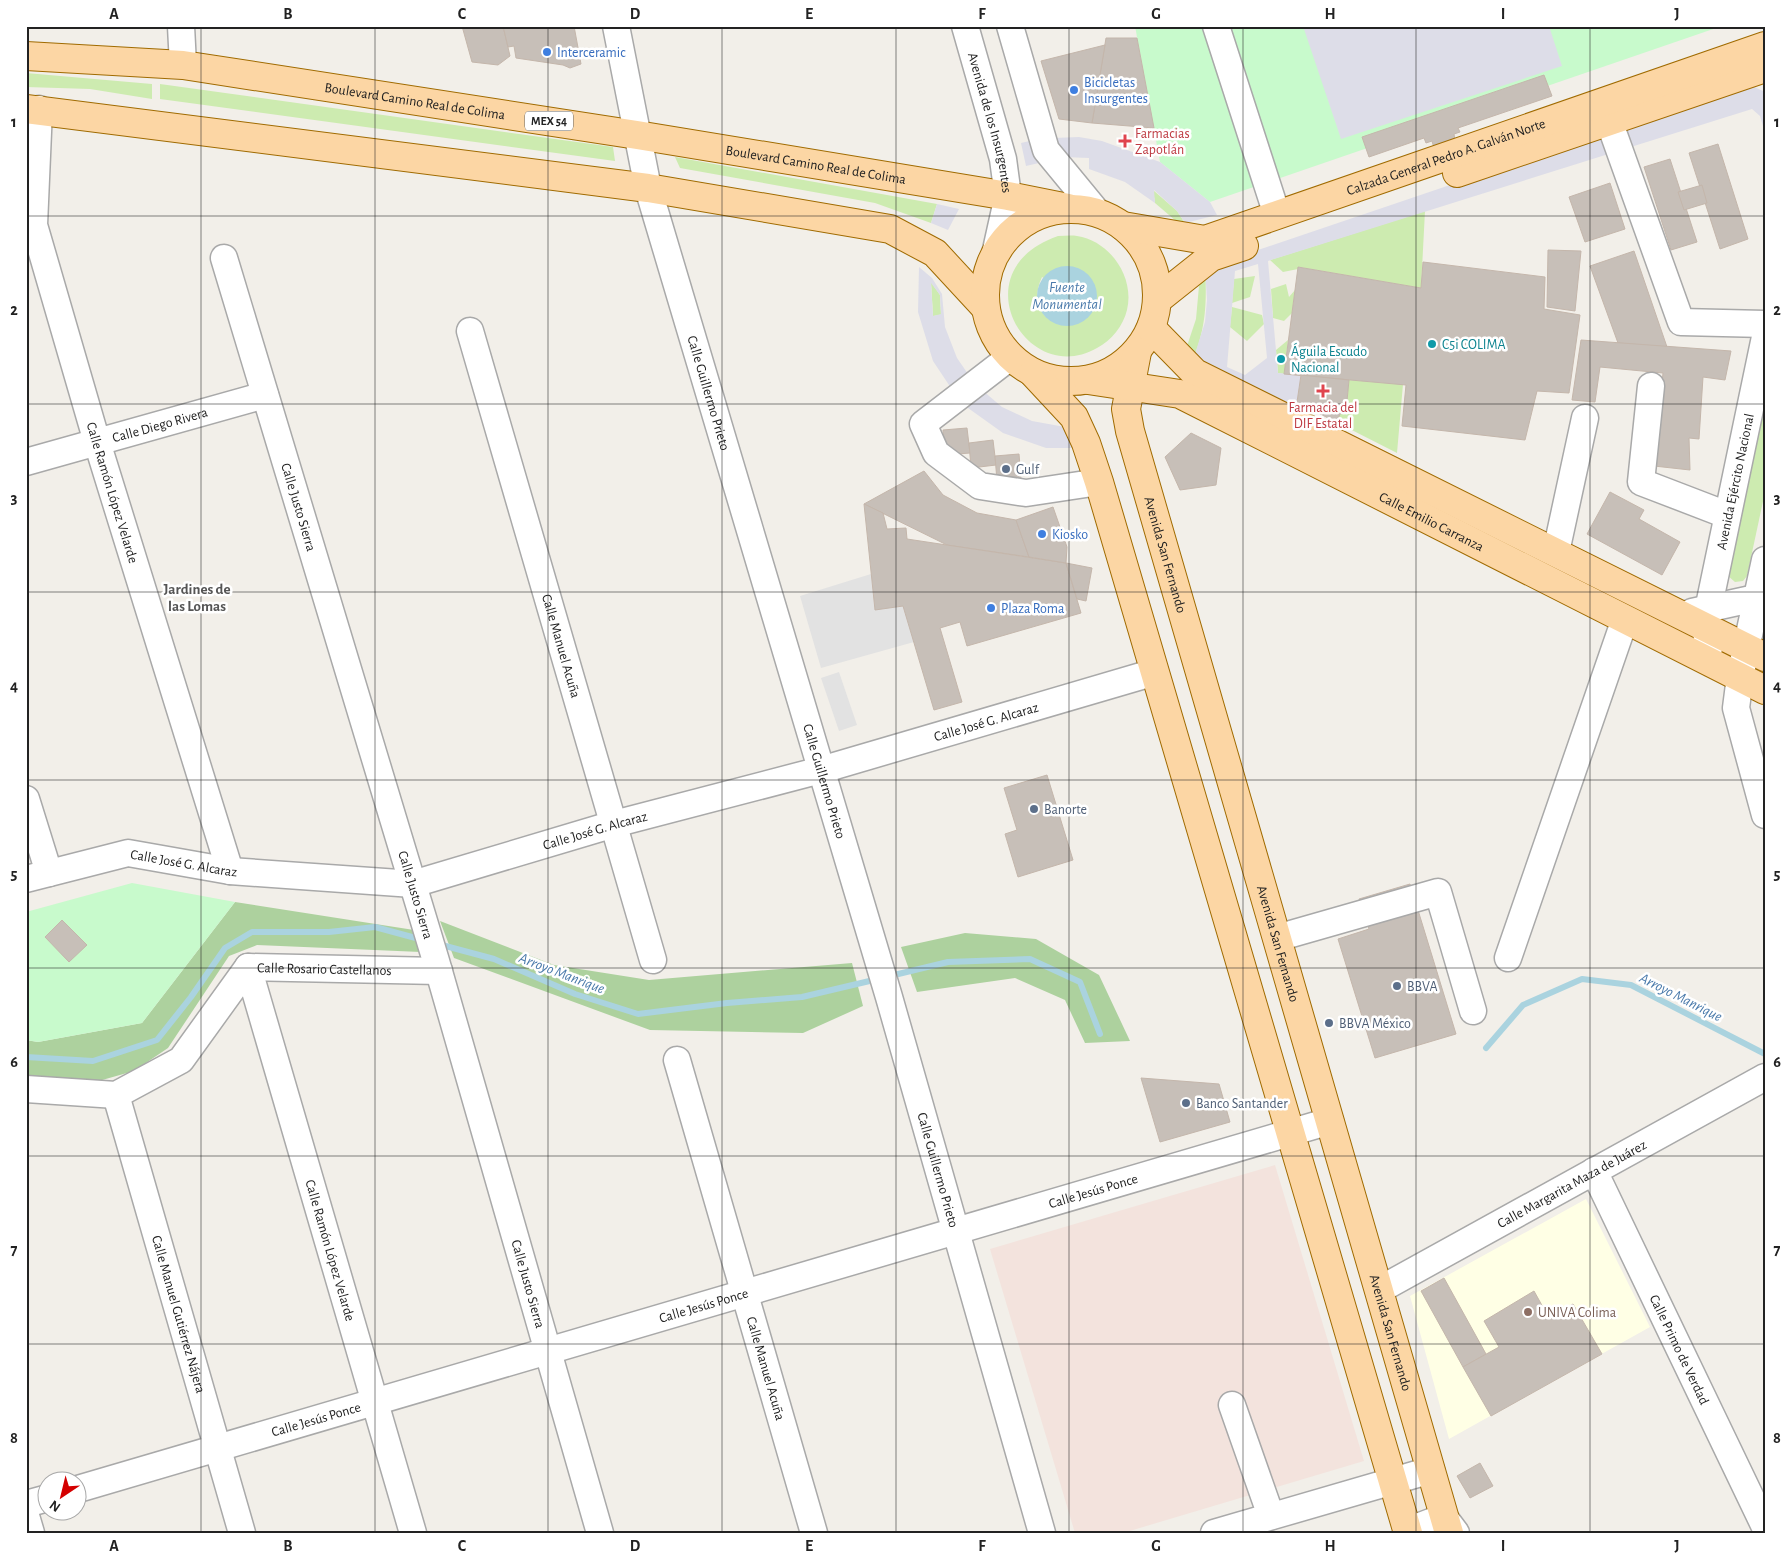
<svg xmlns="http://www.w3.org/2000/svg" width="1791" height="1559" font-family="'Alegreya Sans',sans-serif">
	<rect width="100%" height="100%" fill="#f2efe9"/>
	<!-- education -->
	<polygon fill="#ffffe5" points="1586,1199 1650,1327 1449,1439 1410,1296"/>
	<!-- military -->
	<polygon fill="#f3e3dd" points="1275,1165 1364,1461 1123,1533 1075,1533 990,1249"/>
	<!-- grass -->
	<g fill="#cdebb0" fill-rule="evenodd">
		<polygon points="26,73 152,84 152,99 90,89 26,87"/>
		<polygon points="160,84 613,147 615,161 160,99"/>
		<polygon points="675,157 937,204 931,223 875,203 680,168"/>
		<polygon points="1153,190 1177,211 1185,223 1176,221 1155,203"/>
		<polygon points="1425,211 1421,288 1299,267 1298,269 1283,272 1270,260"/>
		<path d="M1058,236C1064,236 1071,235 1077,236C1110,241 1135,277 1127,310C1123,326 1112,340 1097,348C1026,389 959,270 1058,236ZM1042,277L1093,310C1072,340 1022,320 1042,277Z"/>
		<path d="M1205,268C1207,301 1206,327 1194,357L1187,346L1196,319L1199,286Z"/>
		<polygon points="1255,276 1250,297 1232,303 1234,279"/>
		<polygon points="931,282 940,295 941,315 933,316"/>
		<polygon points="1286,284 1289,297 1295,290 1292,313 1284,321 1273,318 1271,289"/>
		<polygon points="1232,307 1262,315 1264,324 1247,341 1230,327"/>
		<polygon points="1288,340 1284,374 1278,373 1276,350"/>
		<polygon points="1349,380 1403,384 1397,453 1336,422 1347,401"/>
		<polygon points="1765,393 1765,492 1747,576 1743,581 1735,582 1727,575"/>
	</g>
	<!-- forest -->
	<g fill="#add19e">
		<polygon points="235,902 414,930 421,952 257,945 229,956 168,1048 134,1071 88,1084 26,1077 26,1040 38,1042 142,1023"/>
		<polygon points="440,921 554,965 649,980 852,963 863,1006 803,1033 650,1030 454,958"/>
		<polygon points="965,933 1036,939 1099,975 1130,1041 1085,1043 1065,1000 1015,978 917,992 901,947"/>
	</g>
	<!-- park -->
	<g fill="#c8facc">
		<polygon points="1135,26 1722,26 1210,202 1160,162"/>
		<polygon points="132,883 235,902 142,1023 38,1042 26,1040 26,912"/>
	</g>
	<!-- parking -->
	<g fill="#e2e2e2">
		<polygon points="871,574 875,609 903,606 914,642 821,668 800,596"/>
		<polygon points="839,672 857,725 839,731 821,678"/>
	</g>
	<!-- plaza -->
	<g fill="#dddde8" fill-rule="evenodd">
		<polygon points="1303,26 1549,26 1562,66 1341,139"/>
		<path d="M1748,84L1765,92V133L1760,116L1752,109L1268,261L1278,373L1301,375L1296,409L1194,357L1205,322L1207,300L1205,268ZM1258,264L1267,358L1245,375L1227,367L1235,271Z"/>
		<polygon points="1079,137 1102,141 1160,162 1210,202 1217,215 1185,223 1177,211 1154,190 1155,203 1125,182 1089,169 1089,158 1063,157 1054,138"/>
		<polygon points="1034,140 1039,163 1026,166 1021,143"/>
		<polygon points="937,204 959,209 948,230 931,223"/>
		<path d="M919,267L932,278L942,294L945,327L957,358L975,384L1002,407L1032,421L1065,427L1077,448H1046L1003,433L961,403L933,361L918,312ZM931,283L940,295L941,314L933,316Z"/>
	</g>
	<!-- water -->
	<circle fill="#aad3df" cx="1067" cy="296" r="30"/>
	<g fill="none" stroke-linecap="round" stroke-linejoin="round">
		<!-- stream -->
		<g stroke="#aad3df" stroke-width="6">
			<polyline points="438,944 494,959 575,994 638,1014 727,1003 802,997 878,979"/>
			<polyline points="890,976 948,962 1030,959 1080,982 1100,1034"/>
			<polyline points="1486,1048 1523,1005 1582,979 1631,985 1765,1054"/>
			<polyline points="26,1057 93,1061 157,1040 191,997 225,948 252,932 329,932 375,927 423,940"/>
		</g>
	</g>
	<!-- building -->
	<g fill="#c7bfb8" stroke="#c4b6ab">
		<polygon points="462,26 503,26 510,56 498,65 472,62"/>
		<polygon points="503,26 574,26 581,64 570,68 563,65 516,58 514,46 508,47"/>
		<polygon points="1106,38 1137,38 1154,128 1092,123"/>
		<polygon points="1105,45 1092,123 1059,119 1041,61"/>
		<polygon points="1544,75 1552,96 1458,128 1460,132 1454,134 1455,141 1434,148 1432,141 1426,143 1424,138 1369,157 1362,137"/>
		<polygon points="1718,144 1748,239 1720,249 1689,153"/>
		<polygon points="1670,159 1697,242 1671,250 1644,167"/>
		<polygon points="1610,183 1625,229 1585,242 1569,197"/>
		<polygon points="1702,185 1707,203 1684,210 1678,192"/>
		<polygon points="1548,250 1581,251 1575,311 1547,307"/>
		<polygon points="1634,251 1667,347 1618,343 1590,266"/>
		<polygon points="1423,262 1545,277 1544,309 1580,315 1569,393 1537,391 1525,440 1402,426 1406,385 1284,374 1298,267 1421,288"/>
		<polygon points="1581,340 1731,351 1725,380 1703,377 1699,439 1689,438 1690,470 1654,466 1663,373 1600,367 1595,402 1572,400"/>
		<polygon points="1301,375 1349,380 1347,401 1336,422 1297,402"/>
		<polygon points="967,428 970,453 945,455 943,430"/>
		<polygon points="1191,433 1221,448 1216,485 1180,490 1165,457"/>
		<polygon points="993,440 996,465 971,468 969,443"/>
		<polygon points="1019,454 1021,479 997,481 995,456"/>
		<polygon points="924,471 943,495 977,513 1016,520 1029,557 947,545 864,504"/>
		<polygon points="1610,492 1644,510 1639,519 1680,542 1662,575 1587,534"/>
		<polygon points="864,504 883,513 887,529 906,528 907,539 1066,563 1081,613 967,646 960,622 940,628 962,702 934,710 903,606 875,610"/>
		<polygon points="1053,507 1067,547 1066,563 1029,557 1016,520"/>
		<polygon points="1066,563 1092,568 1086,601 1077,599"/>
		<polygon points="1047,775 1073,860 1018,877 1005,834 1017,830 1004,788"/>
		<polygon points="1410,884 1456,1034 1375,1058 1338,939 1369,929 1359,899"/>
		<polygon points="62,920 87,945 69,962 45,937"/>
		<polygon points="1141,1078 1219,1084 1230,1122 1160,1142"/>
		<polygon points="1444,1278 1486,1354 1463,1367 1421,1291"/>
		<polygon points="1534,1291 1549,1318 1573,1304 1602,1354 1491,1416 1463,1367 1499,1347 1484,1321"/>
		<polygon points="1480,1463 1493,1486 1470,1498 1457,1476"/>
	</g>
	<g fill="none" stroke-linecap="round" stroke-linejoin="round">
		<defs>
			<g id="minor">
				<polyline points="181,26 183,65"/>
				<path id="s1" d="M616,26L648,188L889,997L1042,1533"/>
				<path id="s2" d="M965,26L1003,159L1008,196L996,250"/>
				<polyline points="1010,26 1046,150 1097,212"/>
				<polyline points="1216,26 1277,215"/>
				<path id="s3" d="M39,109L34,225L97,442L230,871"/>
				<polyline points="1609,121 1681,322 1765,324"/>
				<path id="s4" d="M224,258L436,961L600,1533"/>
				<path id="s5" d="M470,331L653,960"/>
				<polyline points="1010,357 923,424 936,453 980,486 1026,493 1099,482"/>
				<polyline points="1651,386 1641,482 1727,515"/>
				<path id="s6" d="M26,462L265,395"/>
				<polyline points="1556,552 1585,418"/>
				<polyline points="1765,560 1740,677 1736,708 1765,815"/>
				<polyline points="1692,612 1765,596"/>
				<path id="s7" d="M1709,648L1705,627L1707,615L1765,337"/>
				<polyline points="26,799 49,873"/>
				<path id="s8" d="M26,879L128,853L230,871L413,884L614,824L821,770L1155,672"/>
				<polyline points="1277,938 1438,892 1473,1011"/>
				<polyline points="1508,958 1625,619"/>
				<path id="s9" d="M248,967L413,1533"/>
				<path id="s10" d="M677,1060L814,1533"/>
				<path id="s11" d="M26,1089L116,1095L181,1060L248,967L439,971"/>
				<path id="s12" d="M116,1095L242,1533"/>
				<path id="s13" d="M1594,1171L1765,1527"/>
				<path id="s14" d="M1379,1290L1765,1077"/>
				<polyline points="1232,1405 1271,1516"/>
				<path id="s15" d="M78,1489L1330,1121"/>
				<polyline points="26,1504 48,1498"/>
				<polyline points="26,1516 31,1533"/>
				<polyline points="1407,1531 1444,1517 1456,1533"/>
				<polyline points="1214,1533 1431,1470"/>
			</g>
			<g id="major">
				<path id="s16" d="M26,56L183,65L637,135L1008,196L1068,208"/>
				<polyline points="26,109 648,188 890,229 935,253 984,306"/>
				<polyline points="1457,173 1765,68"/>
				<circle cx="1071" cy="295" r="86"/>
				<path id="s17" d="M1123,226L1205,240L1765,46"/>
				<polyline points="1157,300 1211,257 1244,246"/>
				<polyline points="1151,328 1195,373 1765,657"/>
				<path id="s18" d="M1137,352L1126,409L1130,431L1449,1533"/>
				<polyline points="1033,373 1074,417 1086,443 1099,482 1408,1533"/>
				<path id="s19" d="M1088,380L1180,394L1765,690"/>
			</g>
		</defs>
		<!-- minor casing -->
		<use href="#minor" stroke="#a9a9a9" stroke-width="29"/>
		<!-- major casing -->
		<use href="#major" stroke="#a06b00" stroke-width="30"/>
		<!-- minor -->
		<use href="#minor" stroke="#fff" stroke-width="26"/>
		<!-- major -->
		<use href="#major" stroke="#fcd6a4" stroke-width="28"/>
	</g>
	<!-- grid -->
	<path fill="none" stroke="#222" stroke-width="1" stroke-opacity="0.55" d="M201,26V1533M375,26V1533M548,26V1533M722,26V1533M896,26V1533M1069,26V1533M1243,26V1533M1416,26V1533M1590,26V1533M26,216H1765M26,404H1765M26,592H1765M26,780H1765M26,968H1765M26,1156H1765M26,1344H1765"/>
	<!-- markers -->
	<g fill="#3f7fe0" stroke="#fff" stroke-width="2">
		<circle cx="547" cy="52" r="5"/>
		<circle cx="1074" cy="90" r="5"/>
		<circle cx="1042" cy="534" r="5"/>
		<circle cx="991" cy="608" r="5"/>
	</g>
	<g fill="#e0444e" stroke="#fff" stroke-width="2">
		<path d="M1122.5 133.5h5v5h5v5h-5v5h-5v-5h-5v-5h5z"/>
		<path d="M1320.5 383.5h5v5h5v5h-5v5h-5v-5h-5v-5h5z"/>
	</g>
	<g fill="#0f9aa8" stroke="#fff" stroke-width="2">
		<circle cx="1432" cy="344" r="5"/>
		<circle cx="1281" cy="359" r="5"/>
	</g>
	<g fill="#5c6f8a" stroke="#fff" stroke-width="2">
		<circle cx="1006" cy="469" r="5"/>
		<circle cx="1034" cy="809" r="5"/>
		<circle cx="1397" cy="986" r="5"/>
		<circle cx="1329" cy="1023" r="5"/>
		<circle cx="1186" cy="1103" r="5"/>
	</g>
	<circle fill="#8d6e63" stroke="#fff" stroke-width="2" cx="1528" cy="1312" r="5"/>
	<g text-anchor="middle" stroke-width="5" stroke-linejoin="round" paint-order="stroke">
		<!-- shield labels -->
		<rect fill="#fff" stroke="#646464" stroke-width="1" x="525" y="111.5" width="48" height="19" rx="4"/>
		<g font-size="12" font-weight="bold" fill="#222">
			<text x="549" y="125">MEX 54</text>
		</g>
		<!-- shop labels -->
		<g font-size="14" fill="#366cbe" stroke="#fff" text-anchor="start">
			<text x="557" y="57">Interceramic</text>
			<text x="1084" y="87">Bicicletas<tspan x="1084" dy="16">Insurgentes</tspan></text>
			<text x="1052" y="539">Kiosko</text>
			<text x="1001" y="613">Plaza Roma</text>
		</g>
		<!-- street labels -->
		<g font-size="14" fill="#222" stroke="#fff">
			<text dy="5" stroke="none"><textPath href="#s16" startOffset="392">Boulevard Camino Real de Colima</textPath></text>
			<text dy="5" stroke="none"><textPath href="#s2" startOffset="100">Avenida de los Insurgentes</textPath></text>
			<text dy="5" stroke="none"><textPath href="#s17" startOffset="338">Calzada General Pedro A. Galván Norte</textPath></text>
			<text dy="5" stroke="none"><textPath href="#s16" startOffset="798">Boulevard Camino Real de Colima</textPath></text>
			<text dy="5" stroke="none"><textPath href="#s1" startOffset="379">Calle Guillermo Prieto</textPath></text>
			<text dy="5" stroke="none"><textPath href="#s6" startOffset="139">Calle Diego Rivera</textPath></text>
			<text dy="5" stroke="none"><textPath href="#s7" startOffset="170">Avenida Ejército Nacional</textPath></text>
			<text dy="5" stroke="none"><textPath href="#s3" startOffset="395">Calle Ramón López Velarde</textPath></text>
			<text dy="5" stroke="none"><textPath href="#s4" startOffset="260">Calle Justo Sierra</textPath></text>
			<text dy="5" stroke="none"><textPath href="#s19" startOffset="375">Calle Emilio Carranza</textPath></text>
			<text dy="5" stroke="none"><textPath href="#s18" startOffset="209">Avenida San Fernando</textPath></text>
			<text dy="5" stroke="none"><textPath href="#s5" startOffset="328">Calle Manuel Acuña</textPath></text>
			<text dy="5" stroke="none"><textPath href="#s8" startOffset="988">Calle José G. Alcaraz</textPath></text>
			<text dy="5" stroke="none"><textPath href="#s1" startOffset="784">Calle Guillermo Prieto</textPath></text>
			<text dy="5" stroke="none"><textPath href="#s8" startOffset="582">Calle José G. Alcaraz</textPath></text>
			<text dy="5" stroke="none"><textPath href="#s8" startOffset="162">Calle José G. Alcaraz</textPath></text>
			<text dy="5" stroke="none"><textPath href="#s4" startOffset="665">Calle Justo Sierra</textPath></text>
			<text dy="5" stroke="none"><textPath href="#s18" startOffset="614">Avenida San Fernando</textPath></text>
			<text dy="5" stroke="none"><textPath href="#s11" startOffset="355">Calle Rosario Castellanos</textPath></text>
			<text dy="5" stroke="none"><textPath href="#s1" startOffset="1189">Calle Guillermo Prieto</textPath></text>
			<text dy="5" stroke="none"><textPath href="#s14" startOffset="220">Calle Margarita Maza de Juárez</textPath></text>
			<text dy="5" stroke="none"><textPath href="#s15" startOffset="1058">Calle Jesús Ponce</textPath></text>
			<text dy="5" stroke="none"><textPath href="#s9" startOffset="295">Calle Ramón López Velarde</textPath></text>
			<text dy="5" stroke="none"><textPath href="#s4" startOffset="1070">Calle Justo Sierra</textPath></text>
			<text dy="5" stroke="none"><textPath href="#s15" startOffset="652">Calle Jesús Ponce</textPath></text>
			<text dy="5" stroke="none"><textPath href="#s12" startOffset="228">Calle Manuel Gutiérrez Nájera</textPath></text>
			<text dy="5" stroke="none"><textPath href="#s18" startOffset="1019">Avenida San Fernando</textPath></text>
			<text dy="5" stroke="none"><textPath href="#s13" startOffset="198">Calle Primo de Verdad</textPath></text>
			<text dy="5" stroke="none"><textPath href="#s10" startOffset="321">Calle Manuel Acuña</textPath></text>
			<text dy="5" stroke="none"><textPath href="#s15" startOffset="248">Calle Jesús Ponce</textPath></text>
		</g>
		<!-- health labels -->
		<g font-size="14" fill="#be3a42" stroke="#fff" text-anchor="start">
			<text x="1135" y="138">Farmacias<tspan x="1135" dy="16">Zapotlán</tspan></text>
			<text x="1323" y="412" text-anchor="middle">Farmacia del<tspan x="1323" dy="16">DIF Estatal</tspan></text>
		</g>
		<!-- culture labels -->
		<g font-size="14" fill="#0d838f" stroke="#fff" text-anchor="start">
			<text x="1442" y="349">C5i COLIMA</text>
			<text x="1291" y="356">Águila Escudo<tspan x="1291" dy="16">Nacional</tspan></text>
		</g>
		<!-- service labels -->
		<g font-size="14" fill="#4e5e75" stroke="#fff" text-anchor="start">
			<text x="1016" y="474">Gulf</text>
			<text x="1044" y="814">Banorte</text>
			<text x="1407" y="991">BBVA</text>
			<text x="1339" y="1028">BBVA México</text>
			<text x="1196" y="1108">Banco Santander</text>
		</g>
		<!-- education labels -->
		<g font-size="14" fill="#785e54" stroke="#fff" text-anchor="start">
			<text x="1538" y="1317">UNIVA Colima</text>
		</g>
		<!-- water labels -->
		<g font-size="15" font-style="italic" fill="#4a7aab" stroke="#fff">
			<text x="1067" y="292">Fuente<tspan x="1067" dy="17">Monumental</tspan></text>
			<text transform="translate(562 973) rotate(21)" y="5">Arroyo Manrique</text>
			<text transform="translate(1681 997) rotate(27)" y="5">Arroyo Manrique</text>
		</g>
		<!-- neighbourhood labels -->
		<g font-size="15" font-weight="bold" fill="#555" stroke="#fff">
			<text x="197" y="594">Jardines de<tspan x="197" dy="17">las Lomas</tspan></text>
		</g>
	</g>
	<!-- border -->
	<rect width="1791" height="1559" fill="none" stroke="#ffffff" stroke-width="55"/>
	<!-- north arrow -->
	<g transform="translate(62 1496) rotate(215)"><circle r="24" fill="#ffffff" stroke="#a7a7a7"/>
	<path d="M0-4L9 19L0 12L-9 19Z" fill="#d40000"/>
	<text y="-8" font-size="14" font-weight="bold" text-anchor="middle" fill="#222222">N</text>
	</g>
	<rect x="28" y="28" width="1736" height="1504" fill="none" stroke="#222" stroke-width="2"/>
	<g font-size="16" text-anchor="middle" font-weight="bold" fill="#222">
		<text x="114" y="19">A</text>
		<text x="288" y="19">B</text>
		<text x="462" y="19">C</text>
		<text x="635" y="19">D</text>
		<text x="809" y="19">E</text>
		<text x="982" y="19">F</text>
		<text x="1156" y="19">G</text>
		<text x="1330" y="19">H</text>
		<text x="1503" y="19">I</text>
		<text x="1677" y="19">J</text>
		<text x="14" y="127">1</text>
		<text x="1777" y="127">1</text>
		<text x="14" y="315">2</text>
		<text x="1777" y="315">2</text>
		<text x="14" y="503">3</text>
		<text x="1777" y="503">3</text>
		<text x="14" y="691">4</text>
		<text x="1777" y="691">4</text>
		<text x="14" y="879">5</text>
		<text x="1777" y="879">5</text>
		<text x="14" y="1067">6</text>
		<text x="1777" y="1067">6</text>
		<text x="14" y="1255">7</text>
		<text x="1777" y="1255">7</text>
		<text x="14" y="1443">8</text>
		<text x="1777" y="1443">8</text>
		<text x="114" y="1551">A</text>
		<text x="288" y="1551">B</text>
		<text x="462" y="1551">C</text>
		<text x="635" y="1551">D</text>
		<text x="809" y="1551">E</text>
		<text x="982" y="1551">F</text>
		<text x="1156" y="1551">G</text>
		<text x="1330" y="1551">H</text>
		<text x="1503" y="1551">I</text>
		<text x="1677" y="1551">J</text>
	</g>
</svg>
